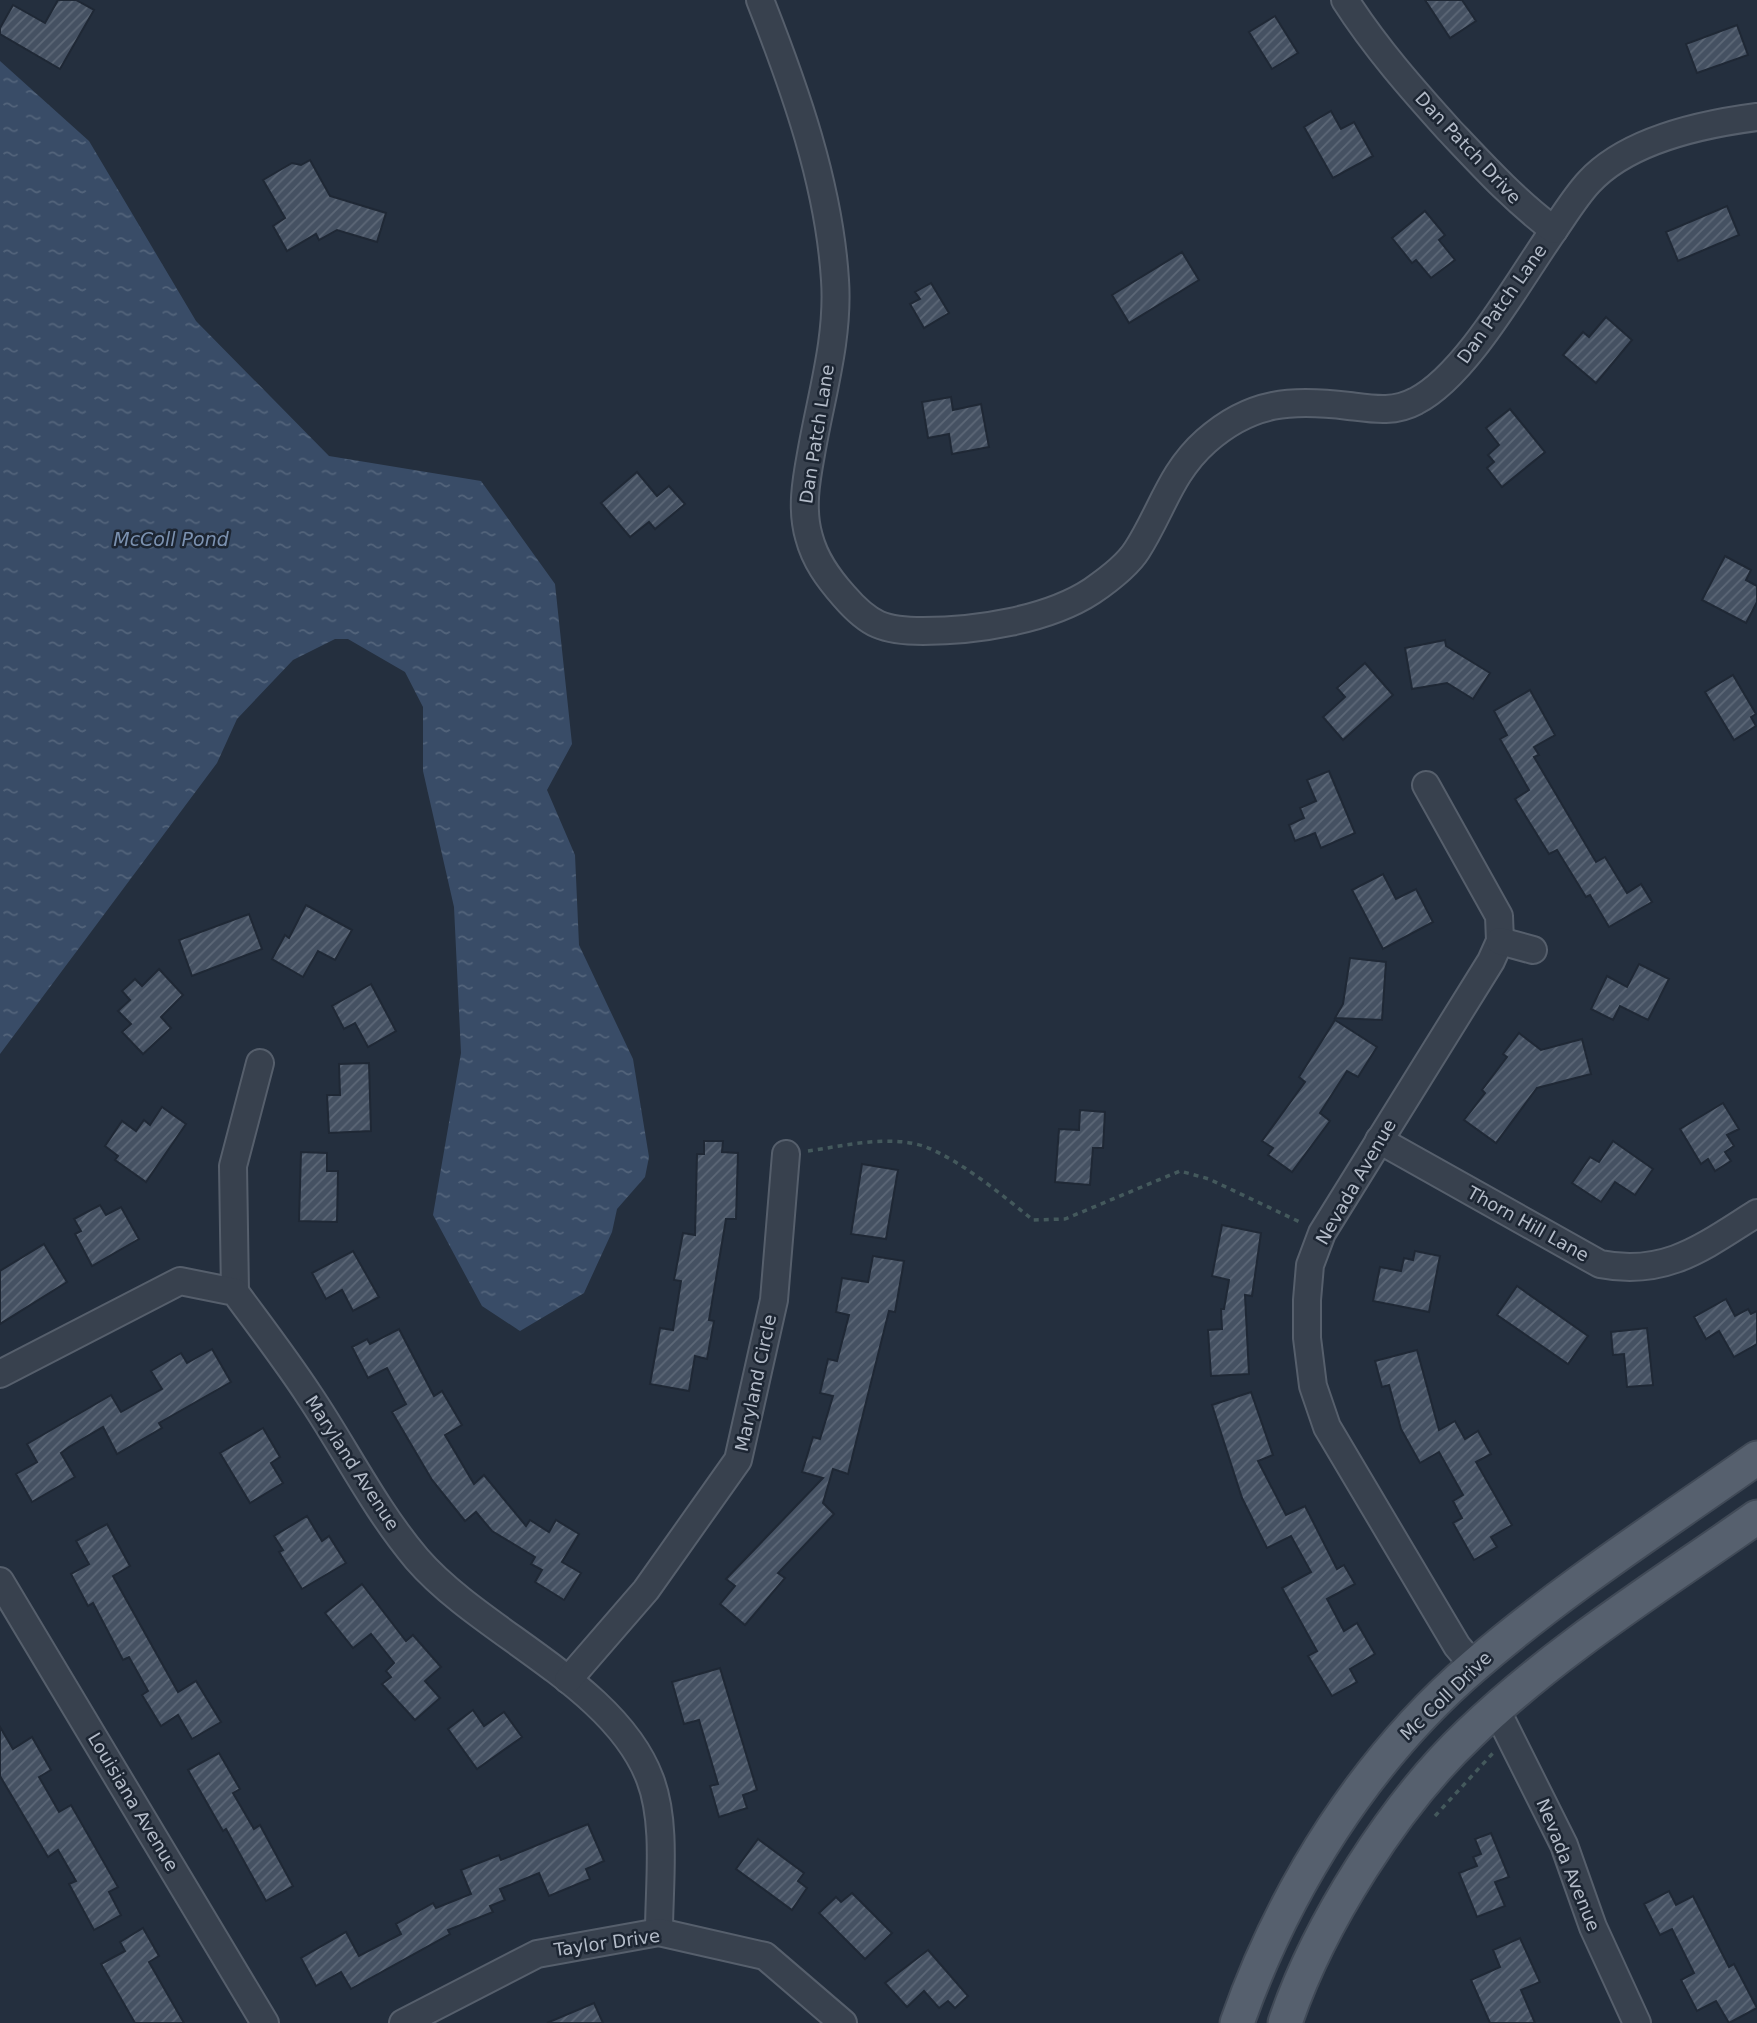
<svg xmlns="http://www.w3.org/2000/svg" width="1757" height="2023" font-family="'DejaVu Sans',sans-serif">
	<defs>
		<pattern id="water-ripples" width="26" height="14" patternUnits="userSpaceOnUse" patternTransform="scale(1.75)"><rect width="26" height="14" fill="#394c67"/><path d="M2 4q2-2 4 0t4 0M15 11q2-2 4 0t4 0" fill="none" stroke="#53647b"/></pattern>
		<pattern id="building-hatch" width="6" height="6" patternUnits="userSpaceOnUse" patternTransform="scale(1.75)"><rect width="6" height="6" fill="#455162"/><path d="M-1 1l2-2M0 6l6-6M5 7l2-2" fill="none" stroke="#5d6877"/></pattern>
	</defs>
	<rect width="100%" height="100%" fill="#242f3e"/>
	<!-- water -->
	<polygon fill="url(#water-ripples)" points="0,61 89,141 196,321 329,456 481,481 555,584 572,744 547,790 575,855 579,945 633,1059 649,1157 645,1177 617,1209 612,1232 584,1293 520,1331 482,1306 433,1215 461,1053 454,907 423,771 423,707 405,672 348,639 335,639 293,660 237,719 217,763 0,1054"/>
	<!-- building -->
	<g fill="url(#building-hatch)" stroke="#1f2835" stroke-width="2">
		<polygon points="58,0 76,0 94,10 60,69 0,34 0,28 13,5 45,23"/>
		<polygon points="1425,0 1462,0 1476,21 1450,38"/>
		<polygon points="1275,16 1298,53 1272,69 1249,32"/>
		<polygon points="1737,25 1748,55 1697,73 1686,44"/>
		<polygon points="1331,111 1341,129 1354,122 1373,156 1333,178 1304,127"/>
		<polygon points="310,160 330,196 386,213 377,242 337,230 319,240 316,234 287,251 273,226 285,218 263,180 292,163 301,165"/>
		<polygon points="1727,206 1739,235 1678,261 1666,232"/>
		<polygon points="1425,211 1445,235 1439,240 1455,260 1431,278 1416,260 1412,263 1392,238"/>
		<polygon points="1182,252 1199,280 1129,323 1112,295"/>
		<polygon points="931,283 949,313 924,328 910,304 920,299 915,292"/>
		<polygon points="1606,317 1632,340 1596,383 1563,355 1583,332 1589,337"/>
		<polygon points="951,397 953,410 981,404 989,447 952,454 949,434 928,438 922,402"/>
		<polygon points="1510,409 1545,452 1502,487 1487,468 1494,462 1488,455 1499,445 1486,428"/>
		<polygon points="637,472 657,496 669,486 685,504 655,529 649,522 630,537 601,503"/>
		<polygon points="1725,556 1751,570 1746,580 1757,586 1757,602 1746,623 1702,600"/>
		<polygon points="1445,640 1446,646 1490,673 1473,699 1447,683 1412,689 1405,648"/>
		<polygon points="1365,663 1393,695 1343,740 1323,717 1345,697 1337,688"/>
		<polygon points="1733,675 1756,714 1751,717 1756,726 1734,740 1705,692"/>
		<polygon points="1530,690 1555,735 1534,747 1539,755 1534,757 1596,862 1605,857 1627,893 1641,884 1652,902 1609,927 1590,895 1586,897 1557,850 1549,854 1515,799 1529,790 1500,739 1507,735 1494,711"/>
		<polygon points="1329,771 1355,833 1321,848 1315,833 1295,841 1289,825 1304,818 1300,808 1316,801 1307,780"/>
		<polygon points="1383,874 1396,899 1416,889 1433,922 1383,949 1352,890"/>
		<polygon points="306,905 352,930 335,960 318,951 303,977 272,959 285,935 289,938"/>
		<polygon points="249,914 262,949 192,976 179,940"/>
		<polygon points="1350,958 1386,962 1382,1020 1335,1018 1343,1004"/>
		<polygon points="1639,964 1669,979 1648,1020 1620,1006 1613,1020 1591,1009 1607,976 1627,987"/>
		<polygon points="159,969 183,995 161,1017 171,1028 143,1054 122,1032 131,1024 118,1011 130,1000 122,991 135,979 142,986"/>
		<polygon points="371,984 396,1031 368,1047 355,1023 344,1029 332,1006"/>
		<polygon points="1335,1020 1377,1047 1358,1077 1347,1071 1320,1113 1330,1121 1292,1172 1268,1155 1273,1148 1262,1141 1305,1082 1299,1077"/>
		<polygon points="1519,1033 1541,1050 1582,1039 1591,1074 1537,1088 1496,1143 1464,1120 1485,1093 1482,1090 1507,1057 1503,1054"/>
		<polygon points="369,1063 371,1131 329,1133 327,1095 340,1095 339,1064"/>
		<polygon points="1723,1103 1739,1129 1727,1135 1734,1146 1725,1152 1731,1161 1715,1171 1708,1159 1701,1164 1680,1129"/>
		<polygon points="162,1107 186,1124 146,1182 115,1160 118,1156 105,1146 122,1121 136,1131 144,1120 150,1125"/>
		<polygon points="1080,1110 1105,1112 1103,1148 1093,1148 1090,1185 1055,1182 1059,1129 1079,1130"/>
		<polygon points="704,1141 723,1141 722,1152 738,1153 736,1219 726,1219 709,1320 714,1321 707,1359 695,1356 689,1391 650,1384 660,1328 673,1330 681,1281 674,1280 683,1233 695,1235 697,1154 704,1154"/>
		<polygon points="1613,1141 1653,1169 1635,1195 1615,1182 1601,1202 1572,1183 1590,1157 1599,1162"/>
		<polygon points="301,1152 327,1153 327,1171 338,1171 337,1222 299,1221"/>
		<polygon points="862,1164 898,1170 886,1239 851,1234"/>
		<polygon points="100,1205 106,1215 121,1207 139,1239 92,1266 75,1234 81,1231 74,1219"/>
		<polygon points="1222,1225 1261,1233 1252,1296 1245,1295 1249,1374 1211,1376 1208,1330 1222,1329 1221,1309 1224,1309 1229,1280 1212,1276"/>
		<polygon points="44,1244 67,1282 0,1324 0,1271"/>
		<polygon points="353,1251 379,1297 353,1311 342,1290 326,1299 312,1273"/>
		<polygon points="1415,1251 1440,1256 1429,1312 1373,1301 1380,1267 1401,1271 1404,1258 1413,1260"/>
		<polygon points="873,1256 904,1261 895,1312 889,1311 848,1474 833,1469 823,1503 834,1514 778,1573 785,1578 745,1625 720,1604 735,1586 726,1579 823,1478 802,1472 813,1437 820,1439 833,1396 820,1393 828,1359 837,1361 849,1315 836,1312 842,1278 868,1282"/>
		<polygon points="1517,1286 1588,1336 1568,1364 1497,1315"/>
		<polygon points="1726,1299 1735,1316 1748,1309 1751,1314 1757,1311 1757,1344 1734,1357 1719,1331 1706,1339 1694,1317"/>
		<polygon points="1647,1328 1653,1385 1627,1387 1624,1354 1613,1355 1611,1332"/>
		<polygon points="399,1329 434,1396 442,1391 462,1425 445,1435 474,1484 484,1475 526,1526 530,1520 549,1532 556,1520 579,1534 562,1562 581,1573 564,1600 535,1582 542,1570 531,1564 535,1557 492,1531 476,1512 465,1521 432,1480 392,1412 406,1404 387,1368 368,1378 352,1347 367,1339 370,1344"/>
		<polygon points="212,1349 231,1382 159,1423 162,1428 117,1454 103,1427 69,1447 61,1453 75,1477 32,1502 16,1474 37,1462 27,1444 111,1395 121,1412 162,1389 151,1371 181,1353 187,1363"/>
		<polygon points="1417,1350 1439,1430 1455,1421 1465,1439 1478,1431 1491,1454 1476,1462 1512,1525 1491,1537 1497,1547 1474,1560 1453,1523 1462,1518 1453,1501 1463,1495 1439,1452 1420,1463 1401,1429 1389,1385 1382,1387 1375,1361"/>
		<polygon points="1251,1392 1273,1455 1258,1461 1286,1515 1305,1506 1337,1569 1344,1565 1355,1584 1327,1599 1344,1631 1357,1623 1375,1654 1350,1669 1357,1682 1332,1696 1308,1656 1317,1651 1282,1588 1311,1572 1291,1536 1267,1548 1242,1498 1212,1405"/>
		<polygon points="263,1428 280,1457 271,1463 283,1483 250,1503 220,1453"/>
		<polygon points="307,1516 322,1541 329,1536 346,1563 302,1589 279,1552 283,1550 274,1536"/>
		<polygon points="107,1524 130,1566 113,1576 178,1692 196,1681 221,1722 192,1739 178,1715 161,1726 142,1695 148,1691 129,1657 123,1660 93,1603 88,1606 71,1574 89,1564 76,1541"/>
		<polygon points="362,1584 406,1641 413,1635 441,1667 425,1681 440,1698 415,1720 382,1684 391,1677 386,1671 394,1663 371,1634 353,1648 325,1613"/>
		<polygon points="720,1668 757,1790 743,1795 747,1808 719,1817 710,1786 718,1784 699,1720 684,1724 672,1682"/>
		<polygon points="473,1710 484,1726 504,1712 522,1737 477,1769 448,1729"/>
		<polygon points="0,1727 13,1749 32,1737 51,1770 39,1777 59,1812 71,1805 118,1887 109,1892 121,1915 94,1930 69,1884 76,1881 58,1850 48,1857 0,1776"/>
		<polygon points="219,1753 240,1789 233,1793 254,1829 260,1825 293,1886 266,1901 226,1829 223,1831 188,1770"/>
		<polygon points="588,1824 604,1861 586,1869 590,1879 549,1896 539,1873 500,1889 505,1900 490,1906 493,1912 448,1930 450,1934 351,1989 341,1972 316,1986 301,1958 346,1932 359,1956 401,1934 396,1924 433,1903 436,1908 471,1894 461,1870 499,1855 501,1860"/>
		<polygon points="1491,1833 1509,1877 1495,1882 1505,1906 1477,1917 1459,1873 1477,1866 1473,1857 1481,1854 1475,1839"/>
		<polygon points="758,1839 804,1873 798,1881 807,1888 792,1910 736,1869"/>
		<polygon points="1669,1891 1676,1905 1693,1896 1729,1967 1734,1964 1757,2008 1729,2023 1716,2001 1697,2011 1681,1980 1694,1973 1672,1929 1660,1935 1644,1904"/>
		<polygon points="852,1893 892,1933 865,1959 819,1913 836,1897 841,1902"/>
		<polygon points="143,1928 159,1956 149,1962 184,2023 135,2023 101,1964 125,1951 120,1942"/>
		<polygon points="1520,1938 1540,1982 1521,1990 1535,2023 1490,2023 1471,1980 1500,1967 1493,1950"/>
		<polygon points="928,1950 968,1996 955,2008 948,2001 939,2008 924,1991 907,2007 885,1983"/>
		<polygon points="594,2003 603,2023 547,2023"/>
	</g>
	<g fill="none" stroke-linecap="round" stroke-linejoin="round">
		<defs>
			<g id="minor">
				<path d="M760,0C795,89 829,184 835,280C839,339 821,396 811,454C806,481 801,510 809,537C815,560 828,578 844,596C869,625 884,631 923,631C976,631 1048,620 1092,591C1108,580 1127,566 1137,550C1162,511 1170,473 1206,441C1251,401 1292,399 1349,406C1373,409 1394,413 1416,401C1467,375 1520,278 1554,230"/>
				<path d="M1345,0C1375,47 1412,89 1449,130C1483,166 1514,200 1554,230C1565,214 1576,196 1589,182C1628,140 1703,124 1757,117"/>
				<polyline points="1426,785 1499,916 1500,941 1491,961 1322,1233 1310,1265 1307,1300 1307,1338 1313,1386 1327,1427 1457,1646 1474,1666"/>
				<polyline points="1500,941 1533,950"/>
				<path d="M1379,1140L1600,1264C1666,1277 1703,1247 1757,1213"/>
				<polyline points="235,1292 233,1166 260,1063"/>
				<path d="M0,1374L180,1281L235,1292C260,1326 286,1360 309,1395C346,1450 374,1508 417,1559C481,1633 615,1685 650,1779C667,1823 659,1885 659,1932"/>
				<polyline points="0,1581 265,2023"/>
				<polyline points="568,1680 646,1590 738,1460 774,1300 786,1154"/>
				<polyline points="1496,1709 1564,1845 1593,1927 1637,2023"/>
				<polyline points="403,2023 537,1954 659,1932 765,1956 843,2023"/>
			</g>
			<g id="major">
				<path d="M1237,2023C1284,1889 1366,1758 1475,1665C1563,1589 1662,1525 1757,1458"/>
				<path d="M1285,2023C1318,1925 1394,1805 1469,1734C1556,1650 1659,1586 1757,1517"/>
			</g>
		</defs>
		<!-- minor casing -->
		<use href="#minor" stroke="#565f6c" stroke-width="30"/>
		<!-- major casing -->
		<use href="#major" stroke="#414a57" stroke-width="37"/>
		<!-- path -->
		<g stroke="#44595c" stroke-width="3.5" stroke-dasharray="5 5" stroke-linecap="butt">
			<path d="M808,1151C844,1146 890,1134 926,1147C963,1162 1002,1195 1033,1220L1065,1219L1180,1171L1209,1179L1302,1223"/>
			<polyline points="1435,1816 1493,1753"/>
		</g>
		<!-- minor -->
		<use href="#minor" stroke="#38414e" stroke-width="26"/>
		<!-- major -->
		<use href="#major" stroke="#56606e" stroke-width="33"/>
	</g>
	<g text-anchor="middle" stroke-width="5" stroke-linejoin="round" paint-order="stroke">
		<!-- street labels -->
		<g font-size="18" fill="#b4bcc9" stroke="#1d2633">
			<text transform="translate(1468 148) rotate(47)" y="6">Dan Patch Drive</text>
			<text transform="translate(1502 304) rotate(-55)" y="6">Dan Patch Lane</text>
			<text transform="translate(817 434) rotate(-81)" y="6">Dan Patch Lane</text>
			<text transform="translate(1356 1182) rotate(-60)" y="6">Nevada Avenue</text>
			<text transform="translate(1528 1224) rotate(29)" y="6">Thorn Hill Lane</text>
			<text transform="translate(756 1383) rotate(-78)" y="6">Maryland Circle</text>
			<text transform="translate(352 1463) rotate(57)" y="6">Maryland Avenue</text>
			<text transform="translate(1446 1696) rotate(-44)" y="6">Mc Coll Drive</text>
			<text transform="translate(133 1802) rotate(59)" y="6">Louisiana Avenue</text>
			<text transform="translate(1568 1865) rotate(68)" y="6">Nevada Avenue</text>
			<text transform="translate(607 1943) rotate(-8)" y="6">Taylor Drive</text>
		</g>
		<!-- water labels -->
		<g font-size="19" font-style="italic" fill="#7c92b1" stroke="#1d2633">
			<text x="171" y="546">McColl Pond</text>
		</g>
	</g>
</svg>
